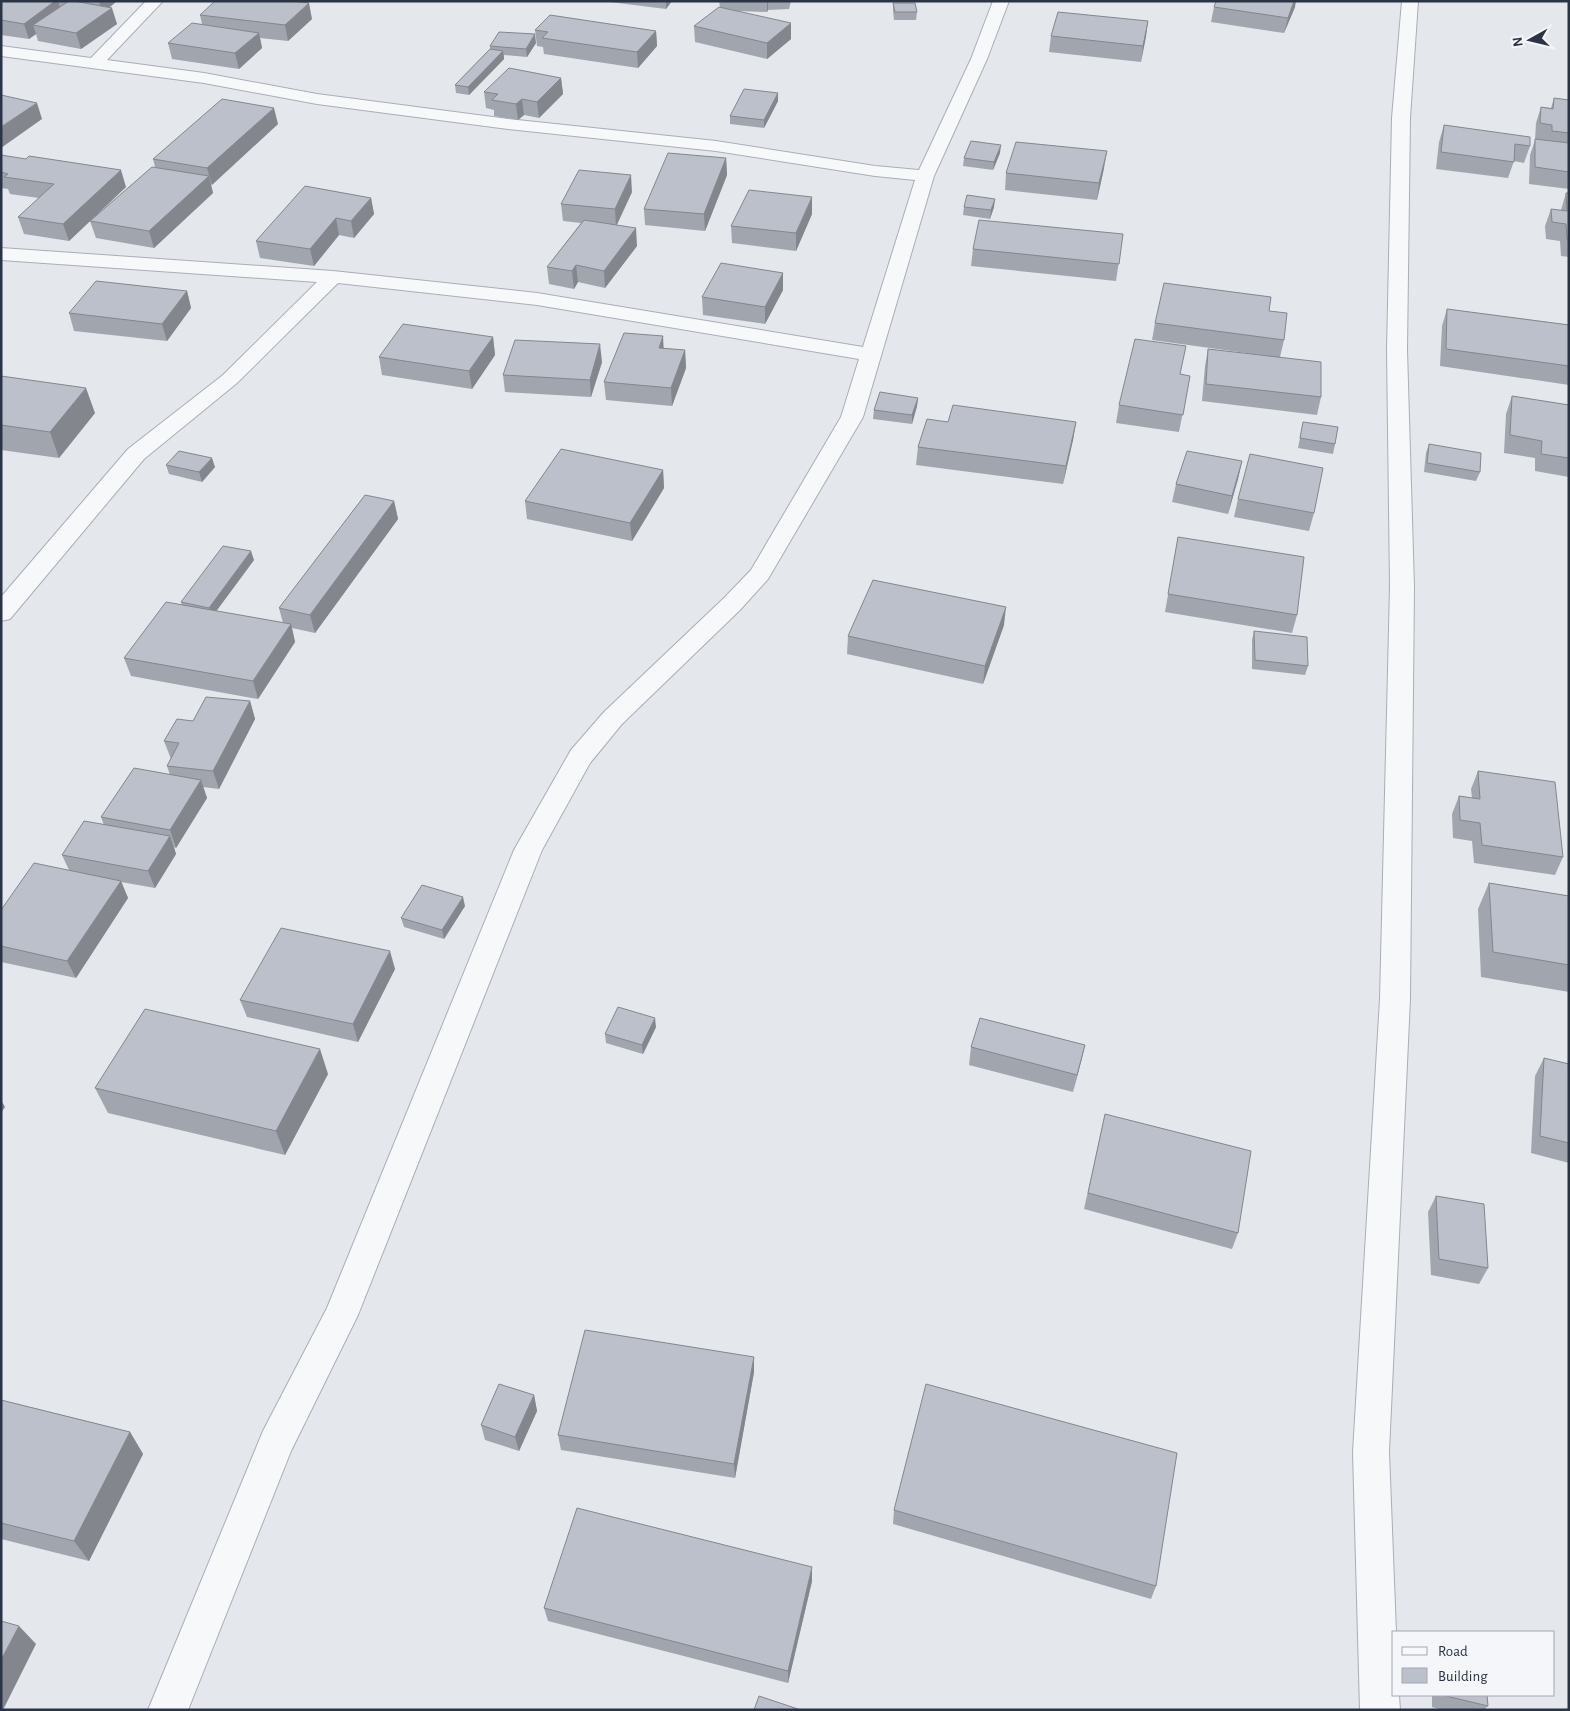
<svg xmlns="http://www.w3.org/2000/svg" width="1570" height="1711" font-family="'Alegreya Sans',sans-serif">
	<rect width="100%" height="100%" fill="#e4e7ec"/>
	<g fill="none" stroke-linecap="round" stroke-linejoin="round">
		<defs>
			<g id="street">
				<polygon points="146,1 163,1 107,60 204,73 317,94 508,119 716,141 875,166 919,170 971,59 993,1 1009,1 987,59 934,176 863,417 768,579 740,610 622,724 590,763 542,850 358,1315 291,1451 188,1710 148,1710 263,1431 327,1308 514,850 571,750 604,712 724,598 751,570 841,417 859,359 537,305 338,283 237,383 144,459 10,619 1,621 1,597 128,449 223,375 317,282 1,260 1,248 333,271 537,293 863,347 915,180 875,176 716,151 508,129 317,104 204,83 1,56 1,46 91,58"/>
				<polygon points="1402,1 1418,1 1410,118 1407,350 1414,587 1410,999 1389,1452 1396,1632 1394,1632 1394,1695 1399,1695 1400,1710 1360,1710 1353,1452 1380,999 1390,587 1387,350 1392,118"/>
			</g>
		</defs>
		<!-- street casing -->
		<use href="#street" stroke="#a9aeb7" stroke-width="2"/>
		<!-- street -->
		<use href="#street" fill="#f7f8fa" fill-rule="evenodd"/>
	</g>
	<!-- wall -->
	<g fill="#a1a5ae">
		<polygon points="1,1 117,1 109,8 117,24 81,49 38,41 36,34 29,39 1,35"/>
		<polygon points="602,1 672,1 666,9"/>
		<polygon points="719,1 791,1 789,9 768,10 767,12 737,11 791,39 767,59 695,42 694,26 720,7"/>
		<polygon points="893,3 917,12 916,20 894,20 893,11"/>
		<polygon points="1214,7 1295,7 1284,33 1211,22"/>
		<polygon points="200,15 312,19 288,41 260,38 262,48 239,69 172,59 168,43 202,24"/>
		<polygon points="1148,21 1141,62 1049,52 1051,36"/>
		<polygon points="535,30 656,31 657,46 638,68 544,54 543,47 537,46"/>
		<polygon points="536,43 527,57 504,55 504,59 469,95 456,93 455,85 490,49 490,46"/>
		<polygon points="561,78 563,94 539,118 524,115 518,120 494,116 494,110 486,108 484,92"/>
		<polygon points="778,93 778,101 764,128 730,124 730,116"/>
		<polygon points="1554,98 1569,100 1569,189 1529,184 1530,155 1535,140 1536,123 1541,107 1551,108"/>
		<polygon points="278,124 211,185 213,193 154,248 96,238 90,221 155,167 153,159"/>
		<polygon points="1444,125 1530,146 1524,163 1514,161 1508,178 1436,169 1439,142"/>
		<polygon points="1000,153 993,170 963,166 964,158"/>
		<polygon points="1,155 126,187 69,241 24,234 18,217 39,198 10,194 8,189 1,188"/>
		<polygon points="726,158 727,175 705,231 645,225 644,209"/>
		<polygon points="1104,168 1097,200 1005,190 1006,173"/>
		<polygon points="632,192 617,225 637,246 605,288 578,282 574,289 549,284 547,267 581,223 563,221 561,204"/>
		<polygon points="1566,193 1569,193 1569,257 1561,256 1560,241 1546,239 1545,226 1551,209 1561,210"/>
		<polygon points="371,198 374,214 354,238 339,235 314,266 260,258 256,241"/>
		<polygon points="964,207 994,207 990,219 963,215"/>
		<polygon points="812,214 796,251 732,243 731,226"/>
		<polygon points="1123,234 1116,281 971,266 973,249"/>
		<polygon points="783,273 783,290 765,324 703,315 702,297"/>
		<polygon points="187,291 191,308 167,341 74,331 69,313"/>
		<polygon points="1447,309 1569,325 1569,385 1440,366 1442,326"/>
		<polygon points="1269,311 1284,340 1280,357 1321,397 1317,415 1202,401 1205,366 1208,349 1268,356 1152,340 1155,323"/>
		<polygon points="493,337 495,355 472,389 382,375 379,357"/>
		<polygon points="663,348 685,350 686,368 672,406 606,400 604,382"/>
		<polygon points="602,362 591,397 505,392 503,375"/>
		<polygon points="1180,374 1190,376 1179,432 1116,423 1119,405"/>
		<polygon points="1,376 95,413 59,458 1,450"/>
		<polygon points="1512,396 1569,405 1569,477 1535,471 1535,458 1504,453 1506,414"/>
		<polygon points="918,398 917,406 912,424 873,419 874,410"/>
		<polygon points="948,422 1076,422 1073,440 1063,484 916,465 918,447"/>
		<polygon points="1303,422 1335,444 1333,454 1298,448"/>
		<polygon points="1429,444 1480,472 1476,481 1424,472 1426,453"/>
		<polygon points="1242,461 1238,479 1228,514 1172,502 1176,484"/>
		<polygon points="166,465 215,467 202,482 169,474"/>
		<polygon points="663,470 664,488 632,541 527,519 525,501"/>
		<polygon points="1238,499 1314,513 1309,531 1234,517"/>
		<polygon points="394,501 398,519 315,633 292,628 295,642 258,699 131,676 124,658 182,605 181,602 254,560 216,611 283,623 279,608"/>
		<polygon points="1178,537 1297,615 1292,633 1165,612"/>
		<polygon points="1004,625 983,684 847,654 848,636"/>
		<polygon points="1254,631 1308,666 1305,675 1252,669 1252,640"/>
		<polygon points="250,701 255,719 219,789 203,787 207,798 176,848 174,847 176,854 155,888 121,882 128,898 76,978 1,962 1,910 69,870 62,855 104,825 101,817 170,775 167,766 171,759 164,741 193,721"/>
		<polygon points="1478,771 1563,857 1555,875 1474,863 1472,841 1453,838 1452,814 1459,796 1472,798 1471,789"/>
		<polygon points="1489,883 1569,896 1569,992 1481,977 1478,909"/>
		<polygon points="465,906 444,939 404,927 401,918"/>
		<polygon points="395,969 358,1042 247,1017 240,1000"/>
		<polygon points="656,1027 643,1054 606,1043 605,1034"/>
		<polygon points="1085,1045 1073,1092 969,1065 971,1047"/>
		<polygon points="1544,1058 1569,1064 1569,1163 1531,1153 1535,1076"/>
		<polygon points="328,1074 285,1155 108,1113 95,1088"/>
		<polygon points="1105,1114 1238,1233 1232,1249 1084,1209"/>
		<polygon points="1436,1196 1488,1268 1479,1284 1431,1275 1428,1212"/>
		<polygon points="754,1357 754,1372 735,1478 561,1450 558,1435"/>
		<polygon points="534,1395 537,1411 519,1451 485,1440 481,1425"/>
		<polygon points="1,1400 130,1432 143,1454 89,1561 1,1539"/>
		<polygon points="894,1510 1156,1586 1151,1599 893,1524"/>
		<polygon points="812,1581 788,1683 548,1621 544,1608"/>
		<polygon points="1432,1695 1487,1695 1488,1706 1484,1710 1442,1710 1432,1707"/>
	</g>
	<!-- shaded-wall -->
	<g fill="#83868d">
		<polygon points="55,1 58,1 62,15 33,25 36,34 29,39 24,24"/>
		<polygon points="99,1 117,1 102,13"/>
		<polygon points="666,1 672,1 666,9"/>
		<polygon points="767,1 768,1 768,10 767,12"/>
		<polygon points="1294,1 1296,1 1295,7 1284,33 1288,18"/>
		<polygon points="309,3 312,19 288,41 285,25"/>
		<polygon points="112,8 117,24 81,49 76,33"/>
		<polygon points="1148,21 1146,37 1141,62 1143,46"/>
		<polygon points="791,23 791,39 767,59 767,43"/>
		<polygon points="656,31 657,46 638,68 637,52"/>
		<polygon points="259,33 262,48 239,69 235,53"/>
		<polygon points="535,34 536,43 527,57 526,49"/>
		<polygon points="503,51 504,59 469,95 468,87"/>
		<polygon points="561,78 563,94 539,118 537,102"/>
		<polygon points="778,93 778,101 764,128 764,120"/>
		<polygon points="522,99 524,115 518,120 516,104"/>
		<polygon points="37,103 42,119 1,148 1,127"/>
		<polygon points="274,108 278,124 212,185 207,168"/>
		<polygon points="1001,145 1000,153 993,170 994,162"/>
		<polygon points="1107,151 1104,168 1097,200 1099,183"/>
		<polygon points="726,158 727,175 705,231 704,214"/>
		<polygon points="121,170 126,187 69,241 63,224"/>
		<polygon points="631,175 632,192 616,226 615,209"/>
		<polygon points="209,176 213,193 154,248 149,231"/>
		<polygon points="812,197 812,214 796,251 796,233"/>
		<polygon points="371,198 374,214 354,238 351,221"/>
		<polygon points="995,199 994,207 990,219 991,210"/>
		<polygon points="336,218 339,235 314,266 310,249"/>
		<polygon points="636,228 637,246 605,288 604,271"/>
		<polygon points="576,265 578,282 574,289 572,271"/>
		<polygon points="783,273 783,290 765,324 765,307"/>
		<polygon points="187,291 191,308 167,341 162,324"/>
		<polygon points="663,336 664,354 659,348"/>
		<polygon points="493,337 495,355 472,389 469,371"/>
		<polygon points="600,344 602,362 591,397 590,380"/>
		<polygon points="685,350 686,368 672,406 671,388"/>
		<polygon points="86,388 95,413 59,458 50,432"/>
		<polygon points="918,398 917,406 912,424 912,415"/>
		<polygon points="1076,422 1073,440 1063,484 1066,466"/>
		<polygon points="212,458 215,467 202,482 199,472"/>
		<polygon points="1242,461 1238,479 1228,514 1232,496"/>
		<polygon points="663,470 664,488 632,541 630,523"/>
		<polygon points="394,501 398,519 315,633 310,615"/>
		<polygon points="251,551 254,560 212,617 209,608"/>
		<polygon points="1006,607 1004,625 983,684 985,666"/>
		<polygon points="291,624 295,642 258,699 253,681"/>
		<polygon points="250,701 255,719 219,789 213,771"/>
		<polygon points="201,780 207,798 176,848 170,830"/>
		<polygon points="170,836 176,854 155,888 148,871"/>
		<polygon points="121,881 128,898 76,978 67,961"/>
		<polygon points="463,897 465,906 444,939 442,930"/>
		<polygon points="390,951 395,969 358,1042 353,1024"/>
		<polygon points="655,1018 656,1027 643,1054 642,1045"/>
		<polygon points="1085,1045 1081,1062 1073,1092 1077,1075"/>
		<polygon points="320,1049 328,1074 285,1155 276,1131"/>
		<polygon points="1,1100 5,1107 1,1113"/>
		<polygon points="754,1357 754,1372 735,1478 734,1464"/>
		<polygon points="534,1395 537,1411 519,1451 515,1437"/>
		<polygon points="130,1432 143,1454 89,1561 74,1541"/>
		<polygon points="812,1567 812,1581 788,1683 788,1671"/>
		<polygon points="19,1626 36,1644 3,1710 1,1710 1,1660"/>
	</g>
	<!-- building -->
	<g fill="#bbc0ca" stroke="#83868d">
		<polygon points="1,1 55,1 24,24 1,20"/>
		<polygon points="69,1 74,1 112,8 76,33 33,25"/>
		<polygon points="215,1 293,1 309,3 285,25 200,15"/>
		<polygon points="1216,1 1294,1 1288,18 1214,7"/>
		<polygon points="893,3 915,3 917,12 895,12"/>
		<polygon points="719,7 791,23 767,43 694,26"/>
		<polygon points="1058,12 1148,21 1143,46 1051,36"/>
		<polygon points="550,15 656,31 637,52 542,38 548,32 535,30"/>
		<polygon points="192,23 259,33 235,53 168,43"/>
		<polygon points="499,32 535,34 526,49 490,46"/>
		<polygon points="490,49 503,51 468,87 455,85"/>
		<polygon points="509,68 561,78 537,102 522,99 516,104 492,100 498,94 484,92"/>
		<polygon points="744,89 778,93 764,120 730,116"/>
		<polygon points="1,95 37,103 1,127"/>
		<polygon points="1554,98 1569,100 1569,133 1552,131 1552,125 1540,123 1541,107 1553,109"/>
		<polygon points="222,99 274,108 207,168 153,159"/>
		<polygon points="1444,125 1530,137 1530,146 1515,144 1514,162 1441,152"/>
		<polygon points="1535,139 1569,143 1569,172 1535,167"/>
		<polygon points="971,141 1001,145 994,162 964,158"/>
		<polygon points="1016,142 1107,151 1099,183 1006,173"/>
		<polygon points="668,153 726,158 704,214 644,209"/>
		<polygon points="1,155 26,159 29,156 121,170 63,224 18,217 54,184 4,177 8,174 1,172"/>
		<polygon points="152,167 209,176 149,231 90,221"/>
		<polygon points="579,170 631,175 615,209 561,204"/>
		<polygon points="305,186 371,198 351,221 336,218 310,249 256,241"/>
		<polygon points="749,190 812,197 796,233 731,226"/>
		<polygon points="1566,193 1569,193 1569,239 1567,239 1566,224 1552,222 1551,209 1567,211"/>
		<polygon points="967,195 995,199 991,210 964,207"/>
		<polygon points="584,220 636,228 604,271 576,265 572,271 547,267"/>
		<polygon points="979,220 1123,234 1119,264 973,249"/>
		<polygon points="721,263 783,273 765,307 702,297"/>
		<polygon points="96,281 187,291 162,324 69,313"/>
		<polygon points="1164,283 1271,297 1269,311 1287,313 1284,340 1155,323"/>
		<polygon points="1447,309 1569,325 1569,366 1446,349"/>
		<polygon points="403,324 493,337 469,371 379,357"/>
		<polygon points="624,333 663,336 659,348 685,350 671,388 604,382"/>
		<polygon points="1135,339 1186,346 1180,374 1190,376 1183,415 1119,405"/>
		<polygon points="515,340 600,344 590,380 503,375"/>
		<polygon points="1208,349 1321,362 1321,397 1206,384"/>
		<polygon points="1,376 86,388 50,432 1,425"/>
		<polygon points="880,392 918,398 912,415 874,410"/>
		<polygon points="1512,396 1569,405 1569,458 1541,454 1542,441 1510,435"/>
		<polygon points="953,405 1076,422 1066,466 918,447 927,419 948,422"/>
		<polygon points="1303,422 1338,427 1335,444 1300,438"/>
		<polygon points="1429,444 1481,453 1480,472 1427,463"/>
		<polygon points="561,449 663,470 630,523 525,501"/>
		<polygon points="179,451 212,458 199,472 166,465"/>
		<polygon points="1187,451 1242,461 1232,496 1176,484"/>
		<polygon points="1250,454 1323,468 1314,513 1238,499"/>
		<polygon points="365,495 394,501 310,615 279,608"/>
		<polygon points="1178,537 1304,557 1297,615 1168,594"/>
		<polygon points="223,546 251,551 209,608 181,602"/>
		<polygon points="873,580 1006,607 985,666 848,636"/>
		<polygon points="166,602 291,624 253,681 124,658"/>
		<polygon points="1254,631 1307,637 1308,666 1255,660"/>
		<polygon points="206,697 250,701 213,771 167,766 179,743 164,741 177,719 193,721"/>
		<polygon points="134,768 201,780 170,830 101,817"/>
		<polygon points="1478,771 1555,782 1563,857 1482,845 1480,823 1460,820 1459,796 1480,799"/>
		<polygon points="84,821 170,836 148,871 62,855"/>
		<polygon points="34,863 121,881 67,961 1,946 1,910"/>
		<polygon points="1489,883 1569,896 1569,965 1493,952"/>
		<polygon points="422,885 463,897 442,930 401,918"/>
		<polygon points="281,928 390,951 353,1024 240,1000"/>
		<polygon points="618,1007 655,1018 642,1045 605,1034"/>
		<polygon points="145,1009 320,1049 276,1131 95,1088"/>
		<polygon points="980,1018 1085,1045 1077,1075 971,1047"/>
		<polygon points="1544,1058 1569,1064 1569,1143 1540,1136"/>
		<polygon points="1105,1114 1251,1151 1238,1233 1088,1193"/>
		<polygon points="1436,1196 1484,1204 1488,1268 1439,1259"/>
		<polygon points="585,1330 754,1357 734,1464 558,1435"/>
		<polygon points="499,1384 534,1395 515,1437 481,1425"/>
		<polygon points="926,1384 1177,1453 1156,1586 894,1510"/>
		<polygon points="1,1400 130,1432 74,1541 1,1523"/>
		<polygon points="577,1508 812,1567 788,1671 544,1608"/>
		<polygon points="1,1621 19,1626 1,1660"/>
		<polygon points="1442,1695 1487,1695 1488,1706"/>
		<polygon points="759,1696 801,1710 754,1710"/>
	</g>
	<!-- border -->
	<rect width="1570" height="1711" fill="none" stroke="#2b3445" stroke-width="5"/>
	<!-- legend -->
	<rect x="1392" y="1631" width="162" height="65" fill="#f4f6f9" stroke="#a4a8b1"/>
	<rect x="1402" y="1647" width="25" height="8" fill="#f7f8fa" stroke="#a4a8b1"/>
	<text x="1438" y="1656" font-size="15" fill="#2b3445">Road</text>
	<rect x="1402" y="1668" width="25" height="15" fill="#bbc0ca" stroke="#a4a8b1"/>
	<text x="1438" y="1681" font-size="15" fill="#2b3445">Building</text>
	<!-- north arrow -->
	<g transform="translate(1530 40) rotate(262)" stroke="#f4f6f9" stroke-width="4" paint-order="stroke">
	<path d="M0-4L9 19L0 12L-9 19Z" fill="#2b3445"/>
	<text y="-8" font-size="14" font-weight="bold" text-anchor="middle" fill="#2b3445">N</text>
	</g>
</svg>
